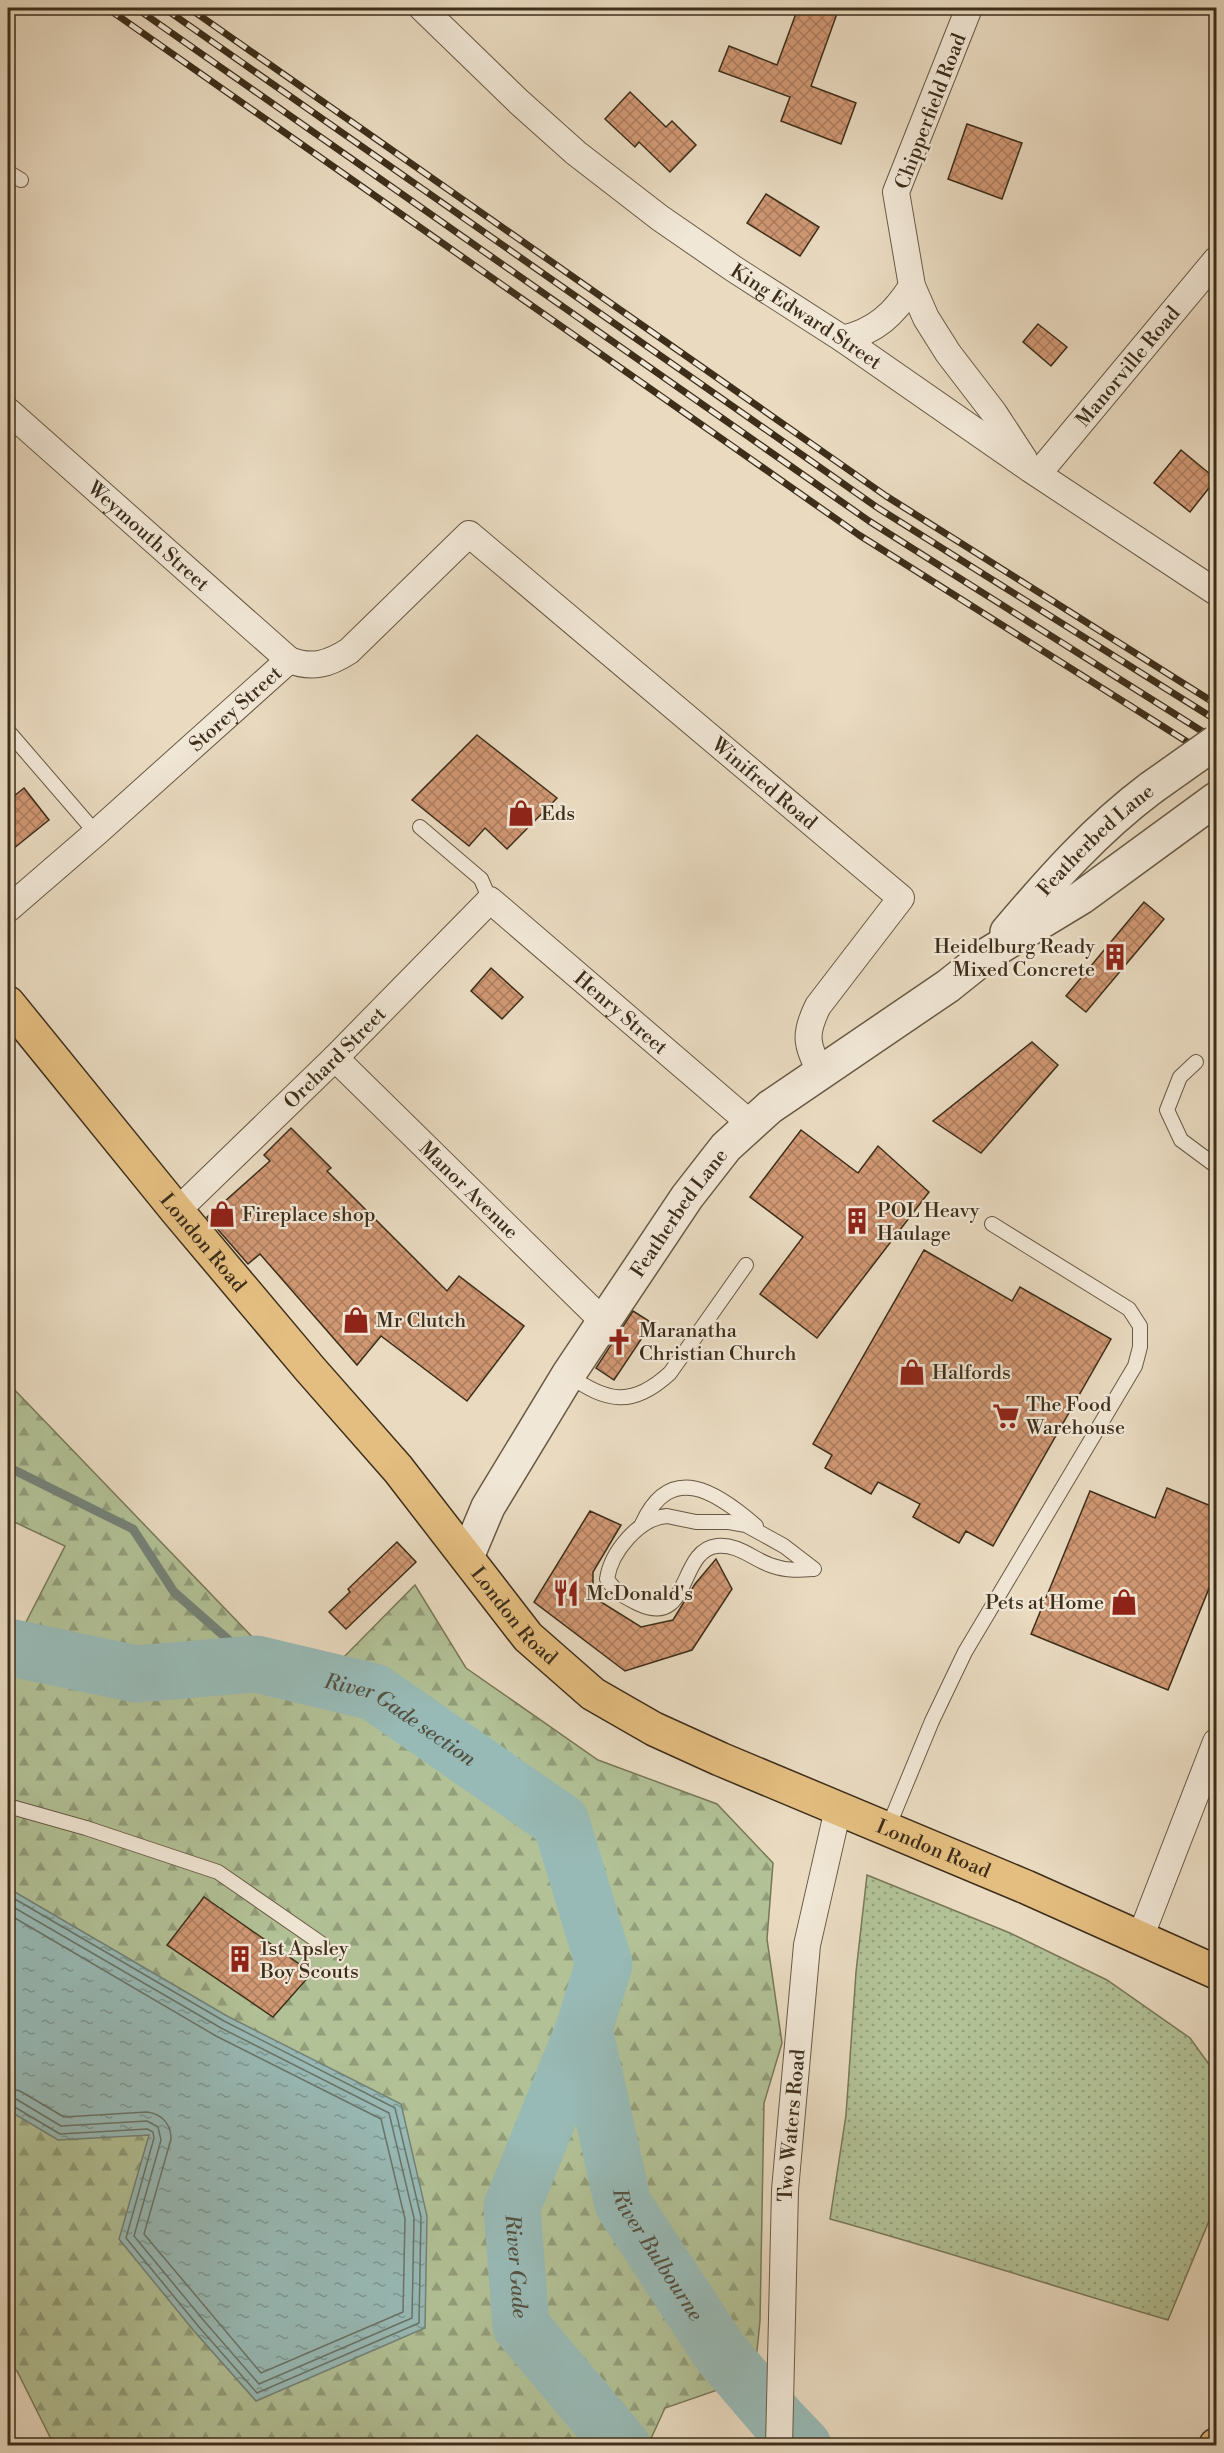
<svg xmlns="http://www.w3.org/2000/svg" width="1224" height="2453" font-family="'Libre Bodoni',serif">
	<defs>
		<pattern id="grass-dots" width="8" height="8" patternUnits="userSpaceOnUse" patternTransform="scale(1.5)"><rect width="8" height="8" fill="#b2c196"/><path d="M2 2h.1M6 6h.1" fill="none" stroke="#929d7a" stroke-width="1.8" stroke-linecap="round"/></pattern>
		<pattern id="forest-firs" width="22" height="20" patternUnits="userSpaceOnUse" patternTransform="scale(1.5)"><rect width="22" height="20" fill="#b2c196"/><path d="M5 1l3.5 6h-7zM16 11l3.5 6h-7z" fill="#929d7a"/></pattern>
		<pattern id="water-ripples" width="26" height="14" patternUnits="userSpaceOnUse" patternTransform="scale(1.5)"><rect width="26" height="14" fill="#98bab6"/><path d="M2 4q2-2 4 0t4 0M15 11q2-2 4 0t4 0" fill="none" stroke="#7d9893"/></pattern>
		<pattern id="building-cross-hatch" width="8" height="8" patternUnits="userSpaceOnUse" patternTransform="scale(1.5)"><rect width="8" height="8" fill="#d09773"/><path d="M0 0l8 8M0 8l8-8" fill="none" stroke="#aa7c5e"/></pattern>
	</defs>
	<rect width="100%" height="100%" fill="#e9dac0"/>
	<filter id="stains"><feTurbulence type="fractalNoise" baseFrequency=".00333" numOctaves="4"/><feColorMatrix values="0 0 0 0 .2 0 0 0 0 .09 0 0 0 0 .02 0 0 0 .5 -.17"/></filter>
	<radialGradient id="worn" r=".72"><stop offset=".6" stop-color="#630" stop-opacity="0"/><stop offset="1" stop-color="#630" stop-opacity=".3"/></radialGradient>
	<!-- grass -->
	<path fill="url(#grass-dots)" stroke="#787858" stroke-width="1.5" d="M867,1875L1010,1933L1107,1980L1190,2038L1216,2074V2204L1168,2320C1055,2287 943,2250 830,2219L846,2115L856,1972Z"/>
	<!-- forest -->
	<polygon fill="url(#forest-firs)" stroke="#787858" stroke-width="1.5" points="8,1383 259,1644 340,1661 415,1585 466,1668 598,1760 717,1804 773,1863 767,1939 782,2043 764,2103 760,2321 754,2380 756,2395 720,2389 665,2408 648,2445 54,2445 17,2371 8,2364 8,1620 25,1624 65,1546 8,1519"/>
	<!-- water -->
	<polygon fill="url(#water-ripples)" stroke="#748278" stroke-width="1.5" points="8,1888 227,2016 401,2104 427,2216 425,2328 256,2401 194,2331 119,2239 149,2135 58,2140 8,2110"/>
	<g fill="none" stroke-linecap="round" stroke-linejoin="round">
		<!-- shore -->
		<g stroke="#6a7468" stroke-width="1.5">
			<polyline points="8,1895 224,2021 395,2108 421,2217 419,2323 257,2393 199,2327 126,2238 154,2138 153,2132 147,2129 60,2134 13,2106 8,2105"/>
			<polyline points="8,1904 221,2028 389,2113 414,2218 412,2318 259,2384 205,2322 134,2236 161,2140 158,2127 147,2121 61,2126 16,2099 8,2097"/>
			<path d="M8,1914L216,2036L381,2119L405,2219L403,2312L261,2373L144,2234L171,2139C171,2124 162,2114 147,2112L64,2117L20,2091L8,2088"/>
		</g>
		<!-- stream -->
		<polyline stroke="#748278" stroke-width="9" points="8,1467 133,1529 174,1592 256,1664"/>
		<!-- river -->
		<g stroke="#98bab6" stroke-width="57">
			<path id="s1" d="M8,1647L136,1674L256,1664L374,1692L561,1822L604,1964L584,2029L512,2207L521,2326L622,2446"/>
			<path id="s2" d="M584,2029L623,2204L720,2352L778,2420L803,2446"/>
		</g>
	</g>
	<!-- building -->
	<g fill="url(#building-cross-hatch)" stroke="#3d2e1a" stroke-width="1.5">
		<polygon points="798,8 839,8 811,86 856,103 841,144 781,121 790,97 719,71 729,46 777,65"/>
		<polygon points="630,92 666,127 672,121 696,145 670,172 639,142 635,147 605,119"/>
		<polygon points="967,124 1022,143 1002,199 948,179"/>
		<polygon points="766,194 819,227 800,256 747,223"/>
		<polygon points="1038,324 1067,347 1051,366 1023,342"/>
		<polygon points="1181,450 1216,479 1190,512 1154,483"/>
		<polygon points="477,735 557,798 507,849 485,828 469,846 412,800"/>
		<polygon points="24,788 49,820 8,853 8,801"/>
		<polygon points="1144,902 1164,919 1086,1012 1066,996"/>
		<polygon points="491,968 523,997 502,1019 471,991"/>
		<polygon points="1032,1042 1058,1065 981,1153 933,1121"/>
		<polygon points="291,1128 331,1168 327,1171 447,1291 459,1276 524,1326 467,1401 381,1336 357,1365 260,1254 248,1264 207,1217 270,1161 264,1155"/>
		<polygon points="801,1130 858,1173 878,1146 929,1192 817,1338 760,1294 803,1237 750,1197"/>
		<polygon points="924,1250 1012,1301 1020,1287 1111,1339 993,1546 966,1531 959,1543 913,1517 920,1504 878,1482 871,1494 825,1468 832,1455 813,1444"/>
		<polygon points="633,1311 652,1323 614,1380 596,1368"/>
		<polygon points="1167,1488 1216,1508 1216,1571 1168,1690 1031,1634 1090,1491 1155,1518"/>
		<polygon points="590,1511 621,1525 593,1572 593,1597 641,1627 673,1620 695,1584 716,1559 732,1589 692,1650 625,1671 534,1602"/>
		<polygon points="397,1542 416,1562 346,1629 329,1612 350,1592 348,1589"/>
		<polygon points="204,1897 312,1973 273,2017 167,1945"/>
	</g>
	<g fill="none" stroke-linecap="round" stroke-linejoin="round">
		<defs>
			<g id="service">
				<polyline points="8,172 21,180"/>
				<polyline points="8,731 96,833"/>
				<polyline points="420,827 481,879 490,900"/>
				<polyline points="1196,1062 1180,1077 1167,1110 1181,1140 1216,1166"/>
				<path d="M568,1375C607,1402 632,1408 670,1373L746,1265"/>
				<path d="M667,1516L696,1522H729L746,1525L784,1546L814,1569C800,1570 787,1571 773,1566C753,1560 740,1544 717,1546C678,1550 691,1628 639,1604C625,1597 616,1593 607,1579C611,1552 639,1518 667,1516Z"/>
				<path d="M642,1524C671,1461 717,1492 756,1526"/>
				<polyline points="8,1806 86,1828 218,1872 322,1944"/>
				<polyline points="887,1830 932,1721 965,1652 1135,1366 1140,1347 1140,1326 1129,1309 992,1224"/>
			</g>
			<g id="minor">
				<path id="s3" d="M422,8L519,102L576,153L660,218L734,269L843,339L1030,469L1216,592"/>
				<polyline points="969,8 896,192 912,286 926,318 948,353 994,413 1024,459"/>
				<path d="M843,339C876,331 894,314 912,286"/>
				<path id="s4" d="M8,411L289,660"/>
				<path id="s5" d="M1038,474L1216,260"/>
				<path id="s6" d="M8,909L96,833L289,660C312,669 329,664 349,651L469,534L901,898L818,1006C804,1034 806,1045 821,1073"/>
				<path id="s7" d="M335,1058L604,1322"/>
				<path id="s8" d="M177,1211L335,1058L490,900L751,1124"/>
				<polyline points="1140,1938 1216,1742"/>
				<path id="s9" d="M779,2446L785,2190L807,1945L838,1809"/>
			</g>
			<g id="tertiary">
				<path id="s10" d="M1007,932C1051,880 1095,830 1151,788"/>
				<path id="s11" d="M467,1557L488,1507L568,1375L687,1197L726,1147L770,1107L948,986L988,954L1082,897L1216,799"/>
			</g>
			<g id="primary">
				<path id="s12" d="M8,1003L177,1211L310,1369L398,1469L528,1637L593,1694L654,1729L720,1759L1026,1887L1216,1972"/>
				<polyline points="1216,2446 1216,2445"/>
			</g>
		</defs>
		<!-- service casing -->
		<use href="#service" stroke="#685944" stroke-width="16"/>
		<!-- minor casing -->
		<use href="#minor" stroke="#685944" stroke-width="28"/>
		<!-- tertiary casing -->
		<use href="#tertiary" stroke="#685944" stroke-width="36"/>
		<!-- primary casing -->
		<use href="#primary" stroke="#3d2e1a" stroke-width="36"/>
		<!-- service -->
		<use href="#service" stroke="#f1e7d6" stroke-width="14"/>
		<!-- minor -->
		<use href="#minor" stroke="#f1e7d6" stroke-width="26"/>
		<!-- tertiary -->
		<use href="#tertiary" stroke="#f1e7d6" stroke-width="33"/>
		<!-- primary -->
		<use href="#primary" stroke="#e4bd80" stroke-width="33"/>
		<defs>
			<g id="rail">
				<polyline points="107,8 859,535 1216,760"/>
				<polyline points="136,8 869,521 1216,740"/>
				<polyline points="164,8 878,508 1216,720"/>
				<polyline points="189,8 886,496 1216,704"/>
			</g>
		</defs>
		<!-- rail casing -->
		<use href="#rail" stroke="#3d2e1a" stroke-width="7"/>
		<!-- rail -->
		<use href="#rail" stroke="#f1e7d6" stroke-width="4.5" stroke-dasharray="14" stroke-linecap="butt"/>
		<defs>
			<polyline id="tertiary-bridge" points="1151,788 1216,742"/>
		</defs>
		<!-- tertiary-bridge casing -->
		<use href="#tertiary-bridge" stroke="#685944" stroke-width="36" stroke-linecap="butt"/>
		<!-- tertiary-bridge -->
		<use href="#tertiary-bridge" stroke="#f1e7d6" stroke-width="33"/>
	</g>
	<!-- icons -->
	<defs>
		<symbol id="shop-bare" viewBox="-9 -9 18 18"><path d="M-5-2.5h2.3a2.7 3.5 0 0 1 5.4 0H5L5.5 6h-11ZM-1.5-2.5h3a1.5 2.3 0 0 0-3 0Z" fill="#8f2418" stroke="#f1e7d6" stroke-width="2.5" paint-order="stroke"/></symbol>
		<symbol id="building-bare" viewBox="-9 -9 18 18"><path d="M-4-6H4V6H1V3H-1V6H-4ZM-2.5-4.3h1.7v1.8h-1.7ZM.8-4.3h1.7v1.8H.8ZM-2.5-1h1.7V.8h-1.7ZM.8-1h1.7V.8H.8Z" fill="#8f2418" stroke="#f1e7d6" stroke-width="2.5" paint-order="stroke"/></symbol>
		<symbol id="church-bare" viewBox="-9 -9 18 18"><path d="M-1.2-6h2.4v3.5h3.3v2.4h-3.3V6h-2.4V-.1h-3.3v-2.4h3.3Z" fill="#8f2418" stroke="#f1e7d6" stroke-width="2.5" paint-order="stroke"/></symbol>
		<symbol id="supermarket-bare" viewBox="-9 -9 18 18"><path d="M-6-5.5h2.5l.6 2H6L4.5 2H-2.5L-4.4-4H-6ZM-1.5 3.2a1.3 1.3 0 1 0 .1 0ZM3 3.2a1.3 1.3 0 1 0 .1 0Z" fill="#8f2418" stroke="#f1e7d6" stroke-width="2.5" paint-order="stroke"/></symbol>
		<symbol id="restaurant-bare" viewBox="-9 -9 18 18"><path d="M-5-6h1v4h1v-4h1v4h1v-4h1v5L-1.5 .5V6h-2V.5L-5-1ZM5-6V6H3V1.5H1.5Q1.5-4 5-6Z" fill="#8f2418" stroke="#f1e7d6" stroke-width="2.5" paint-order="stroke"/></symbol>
	</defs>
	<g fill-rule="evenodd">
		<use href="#shop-bare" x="502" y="794" width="38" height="38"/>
		<use href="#building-bare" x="1096" y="938" width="38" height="38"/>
		<use href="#shop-bare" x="203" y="1195" width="38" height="38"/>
		<use href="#building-bare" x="838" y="1202" width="38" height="38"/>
		<use href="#shop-bare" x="337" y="1301" width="38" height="38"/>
		<use href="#church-bare" x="600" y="1323" width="38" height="38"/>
		<use href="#shop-bare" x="893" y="1353" width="38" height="38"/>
		<use href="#supermarket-bare" x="987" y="1397" width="38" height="38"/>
		<use href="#restaurant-bare" x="547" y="1574" width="38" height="38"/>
		<use href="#shop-bare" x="1105" y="1583" width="38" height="38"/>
		<use href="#building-bare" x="221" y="1940" width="38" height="38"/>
	</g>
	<g text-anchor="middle" stroke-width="4.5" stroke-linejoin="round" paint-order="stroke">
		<!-- street labels -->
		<g font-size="20" fill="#3d2e1a" stroke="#f1e7d6">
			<text transform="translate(930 111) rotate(-69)" y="7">Chipperfield Road</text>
			<text dy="7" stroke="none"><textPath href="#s3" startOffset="494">King Edward Street</textPath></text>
			<text dy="7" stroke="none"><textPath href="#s5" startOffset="140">Manorville Road</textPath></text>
			<text dy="7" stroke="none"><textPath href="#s4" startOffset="188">Weymouth Street</textPath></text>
			<text dy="7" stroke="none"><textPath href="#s6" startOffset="303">Storey Street</textPath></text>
			<text dy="7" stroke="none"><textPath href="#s6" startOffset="993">Winifred Road</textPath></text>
			<text dy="7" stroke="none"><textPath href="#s10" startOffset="128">Featherbed Lane</textPath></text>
			<text dy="7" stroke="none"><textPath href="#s8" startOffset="614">Henry Street</textPath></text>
			<text dy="7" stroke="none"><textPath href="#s8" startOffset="220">Orchard Street</textPath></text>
			<text dy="7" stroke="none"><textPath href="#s7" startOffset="188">Manor Avenue</textPath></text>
			<text dy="7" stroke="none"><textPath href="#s11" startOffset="405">Featherbed Lane</textPath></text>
			<text dy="7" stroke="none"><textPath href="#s12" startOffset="309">London Road</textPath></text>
			<text dy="7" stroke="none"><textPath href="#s12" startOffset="795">London Road</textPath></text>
			<text dy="7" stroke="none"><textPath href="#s12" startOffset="1281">London Road</textPath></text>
			<text dy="7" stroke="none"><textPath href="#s9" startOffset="321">Two Waters Road</textPath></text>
		</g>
		<!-- poi labels -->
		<g font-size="20" fill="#3d2e1a" stroke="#f1e7d6" text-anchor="start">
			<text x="541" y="820">Eds</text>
			<text x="1095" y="953" text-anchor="end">Heidelburg Ready<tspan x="1095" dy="23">Mixed Concrete</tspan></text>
			<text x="877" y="1217">POL Heavy<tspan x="877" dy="23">Haulage</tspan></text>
			<text x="242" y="1221">Fireplace shop</text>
			<text x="376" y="1327">Mr Clutch</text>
			<text x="639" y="1337">Maranatha<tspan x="639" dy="23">Christian Church</tspan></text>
			<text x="932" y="1379">Halfords</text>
			<text x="1026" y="1411">The Food<tspan x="1026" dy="23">Warehouse</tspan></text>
			<text x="586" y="1600">McDonald's</text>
			<text x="1104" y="1609" text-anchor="end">Pets at Home</text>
			<text x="260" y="1955">1st Apsley<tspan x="260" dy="23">Boy Scouts</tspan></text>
		</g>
		<!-- water labels -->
		<g font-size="21" font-style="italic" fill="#545141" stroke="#f1e7d6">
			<text dy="7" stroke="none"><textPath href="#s1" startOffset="408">River Gade section</textPath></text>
			<text dy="7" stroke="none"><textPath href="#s2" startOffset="240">River Bulbourne</textPath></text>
			<text dy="7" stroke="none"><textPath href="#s1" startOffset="1068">River Gade</textPath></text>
		</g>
	</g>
	<!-- margin -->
	<rect width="1224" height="2453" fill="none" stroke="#e9dac0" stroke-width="30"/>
	<rect x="9" y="9" width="1206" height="2435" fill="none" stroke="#3d2e1a" stroke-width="3"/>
	<rect x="15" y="15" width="1194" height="2423" fill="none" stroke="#3d2e1a" stroke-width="1.5"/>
	<rect width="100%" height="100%" filter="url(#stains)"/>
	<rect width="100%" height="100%" fill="url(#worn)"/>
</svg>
